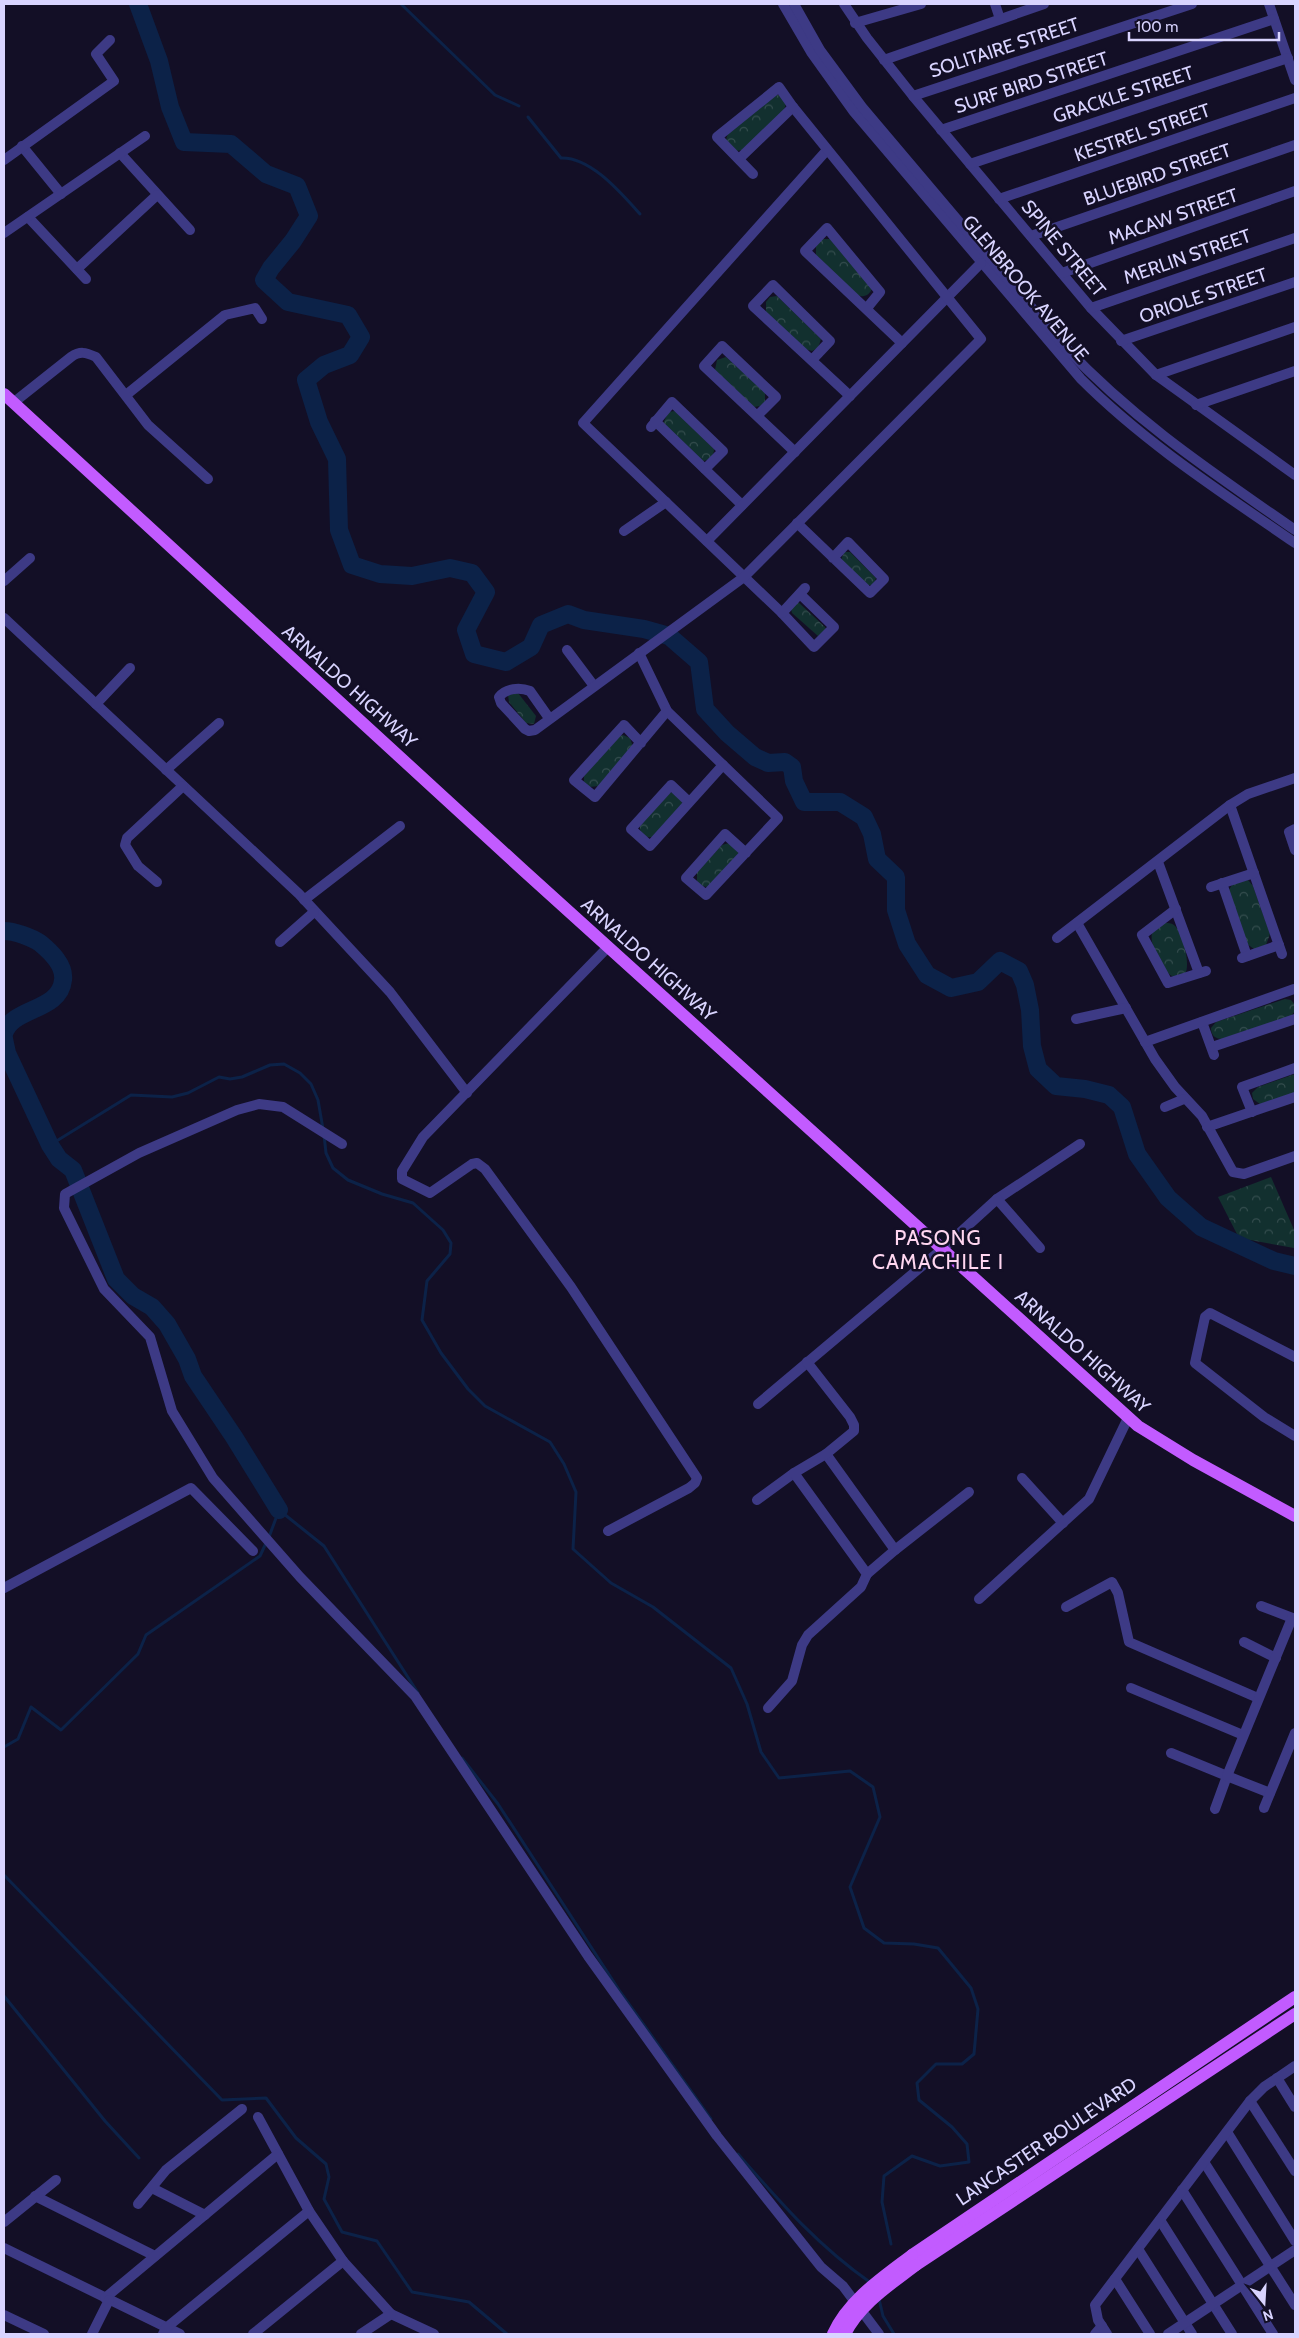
<svg xmlns="http://www.w3.org/2000/svg" width="1299" height="2338" font-family="Cabin,sans-serif">
	<defs>
		<pattern id="forest-crowns" width="20" height="18" patternUnits="userSpaceOnUse" patternTransform="scale(1.25)"><rect width="20" height="18" fill="#12302f"/><path d="M2 6a3 3 0 1 1 6 0M12 15a3 3 0 1 1 6 0" fill="none" stroke="#344d4e"/></pattern>
	</defs>
	<rect width="100%" height="100%" fill="#130f26"/>
	<!-- forest -->
	<g fill="url(#forest-crowns)">
		<polygon points="774,94 781,96 786,104 784,110 743,150 736,151 726,140 728,133"/>
		<path d="M822,239H830L872,288C870,295 864,298 857,295L816,255V244Z"/>
		<polygon points="777,296 821,339 818,348 812,351 805,349 766,312 766,302 770,297"/>
		<polygon points="726,357 765,392 765,402 760,406 754,407 715,370 717,360"/>
		<path d="M675,411L714,449C714,456 709,461 702,461L663,424L668,412Z"/>
		<polygon points="844,552 850,552 876,578 873,585 868,585 841,560"/>
		<polygon points="798,602 825,627 826,629 818,636 792,613 791,609"/>
		<polygon points="518,693 536,716 534,724 526,723 509,702 508,695"/>
		<polygon points="623,735 630,738 633,747 599,786 589,787 584,782 584,776 620,736"/>
		<path d="M673,792L682,801V804L652,837C644,838 639,833 640,825L670,793Z"/>
		<polygon points="729,843 738,852 738,855 708,887 701,886 697,881 697,872 722,845"/>
		<polygon points="1248,880 1253,886 1270,934 1266,945 1254,949 1247,944 1229,890 1233,883"/>
		<path d="M1165,923C1169,923 1173,923 1176,927C1183,934 1191,966 1185,974L1174,977C1163,973 1149,945 1152,933Z"/>
		<path d="M1285,999L1291,1000L1295,1005V1011L1291,1016L1222,1039C1215,1039 1211,1035 1211,1028L1216,1022Z"/>
		<polygon points="1295,1074 1295,1093 1260,1104 1253,1099 1252,1093 1258,1087"/>
		<polygon points="1271,1177 1295,1232 1294,1248 1239,1238 1218,1197"/>
	</g>
	<g fill="none" stroke-linecap="round" stroke-linejoin="round">
		<!-- stream -->
		<g stroke="#0c2248" stroke-width="3">
			<polyline points="401,4 495,95 519,106"/>
			<path d="M528,117L561,158C591,157 621,193 640,214"/>
			<polyline points="324,1135 326,1153 333,1168 348,1180 382,1194 413,1203 443,1230 451,1243 450,1254 427,1281 422,1320 441,1353 468,1389 485,1406 550,1442 564,1464 576,1492 573,1549 611,1583 653,1607 731,1668 747,1704 761,1752 779,1778 850,1771 873,1787 880,1817 850,1887 864,1928 884,1943 914,1944 938,1948 971,1988 978,2009 974,2054 962,2064 936,2064 917,2083 919,2100 952,2127 967,2144 969,2162 940,2166 912,2156 884,2176 882,2202 891,2244"/>
			<polyline points="50,1145 131,1095 172,1097 188,1093 219,1077 230,1079 242,1077 270,1065 284,1064 300,1073 311,1084 318,1100 323,1129"/>
			<polyline points="269,1537 279,1510 324,1546 418,1693"/>
			<polyline points="4,1747 18,1739 31,1707 61,1730 138,1654 146,1635 260,1556 266,1543"/>
			<polyline points="462,1758 498,1804 619,1990 711,2119"/>
			<polyline points="4,1875 222,2100 266,2098 296,2138 326,2164 329,2177 324,2199 342,2232 377,2241 412,2292 469,2302 507,2334"/>
			<polyline points="4,1996 105,2121 139,2158"/>
			<path d="M738,2154C781,2203 817,2245 871,2283"/>
			<polyline points="879,2299 883,2316 894,2334"/>
		</g>
		<!-- river -->
		<g stroke="#0c2248" stroke-width="18">
			<polyline points="138,4 159,61 170,107 184,142 231,144 266,174 297,186 309,216 293,241 271,268 264,280 288,302 348,315 361,337 350,355 324,365 306,380 319,422 337,459 339,530 352,565 380,574 412,576 450,568 472,573 486,592 466,630 474,654 506,662 531,647 541,625 568,614 584,620 644,629 669,636 699,662 705,709 727,733 755,757 768,763 785,762 792,767 794,781 804,802 840,802 864,817 872,834 877,859 896,877 896,910 907,944 927,975 951,988 978,982 1000,961 1019,971 1025,985 1030,1010 1032,1046 1038,1069 1056,1086 1085,1089 1109,1095 1122,1107 1137,1154 1168,1198 1201,1227 1274,1261 1295,1266"/>
			<path d="M4,931C14,931 31,937 40,943C51,952 65,965 63,980C60,1012 11,1007 4,1034"/>
			<polyline points="4,1039 7,1053 50,1145 59,1159 73,1170 116,1279 133,1296 152,1307 167,1324 187,1359 193,1376 234,1437 279,1510"/>
		</g>
		<!-- minor -->
		<g stroke="#3d3a85" stroke-width="10">
			<path d="M783,4L811,52L854,112L1081,379C1145,443 1221,492 1295,543"/>
			<path d="M794,4L820,50L862,107L1065,347C1136,422 1212,472 1295,530"/>
			<polyline points="844,4 867,38 913,96 1091,308 1156,375 1295,475"/>
			<polyline points="995,4 1000,19"/>
			<polyline points="1269,4 1295,80"/>
			<polyline points="855,23 921,4"/>
			<polyline points="884,60 1044,4"/>
			<polyline points="913,96 1192,4"/>
			<polyline points="941,130 1274,19"/>
			<polyline points="22,146 61,194"/>
			<polyline points="120,153 190,230"/>
			<polyline points="739,159 793,107"/>
			<polyline points="4,160 114,81 96,54 110,40"/>
			<polyline points="970,164 1288,58"/>
			<polyline points="999,199 1295,98"/>
			<polyline points="28,217 86,279"/>
			<polyline points="4,233 145,136"/>
			<polyline points="1031,236 1295,145"/>
			<polyline points="77,269 157,195"/>
			<polyline points="1062,273 1295,191"/>
			<polyline points="867,308 880,292 827,228 805,251 902,343"/>
			<polyline points="1091,308 1295,238"/>
			<polyline points="1121,341 1295,282"/>
			<polyline points="812,360 830,341 773,285 753,306 850,396"/>
			<polyline points="1156,375 1295,327"/>
			<polyline points="126,395 225,315 255,308 262,319"/>
			<path d="M13,403L71,357C80,351 85,352 96,357L148,425L208,479"/>
			<polyline points="1196,405 1295,371"/>
			<polyline points="757,416 776,397 722,346 704,366 795,452"/>
			<polyline points="655,421 742,505"/>
			<polyline points="651,427 672,402 723,451 705,469"/>
			<polyline points="797,523 870,593 884,579 848,542 833,558"/>
			<polyline points="624,531 666,502"/>
			<polyline points="707,541 981,263"/>
			<polyline points="4,581 30,558"/>
			<polyline points="800,594 834,627 814,647 782,613 583,423 827,150"/>
			<polyline points="782,613 805,588"/>
			<polyline points="4,618 299,894 390,992 467,1093"/>
			<polyline points="567,650 594,686"/>
			<polyline points="639,653 667,711 778,818 706,895 686,878 725,834 746,853"/>
			<polyline points="96,704 130,668"/>
			<path d="M549,718L530,691C520,687 506,688 499,697L501,703L525,729L529,731L535,730L744,577L981,339L793,107L779,87L717,137L753,174"/>
			<polyline points="641,743 624,725 574,780 595,797 667,711"/>
			<polyline points="166,770 219,723"/>
			<polyline points="689,802 671,785 631,829 650,846 723,765"/>
			<polyline points="1230,805 1282,954"/>
			<polyline points="1295,829 1289,832 1295,850"/>
			<polyline points="1158,862 1199,973"/>
			<polyline points="157,882 138,866 125,845 127,838 183,786"/>
			<polyline points="1222,883 1247,956"/>
			<polyline points="1211,887 1254,873"/>
			<polyline points="304,900 400,826"/>
			<polyline points="1176,909 1142,935 1168,983 1206,971"/>
			<polyline points="1077,923 1155,1059 1175,1087 1202,1116 1233,1172 1244,1174 1295,1156"/>
			<polyline points="1057,938 1230,805 1248,794 1295,778"/>
			<polyline points="280,942 314,912"/>
			<polyline points="1242,958 1279,945"/>
			<polyline points="1076,1019 1126,1008"/>
			<polyline points="1202,1022 1214,1055"/>
			<polyline points="1145,1042 1294,989"/>
			<polyline points="1212,1047 1295,1019"/>
			<polyline points="1165,1107 1184,1099"/>
			<polyline points="1252,1112 1242,1087 1295,1068"/>
			<polyline points="1207,1127 1295,1097"/>
			<polyline points="342,1144 283,1107 259,1104 237,1110 139,1153 65,1194 64,1208 104,1289 150,1337 172,1411 213,1478 300,1577 415,1696 588,1956 717,2136 821,2267 843,2286 879,2334"/>
			<polyline points="997,1199 1080,1144"/>
			<polyline points="1295,1357 1210,1313 1205,1317 1195,1363 1264,1417 1295,1436"/>
			<polyline points="758,1404 941,1250 997,1199 1040,1248"/>
			<polyline points="826,1454 895,1550 867,1574"/>
			<polyline points="1022,1478 1063,1523"/>
			<polyline points="757,1500 794,1473"/>
			<polyline points="608,1531 689,1488 695,1483 697,1478 571,1287 485,1169 477,1163 472,1164 430,1193 402,1179 402,1171 423,1137 608,947"/>
			<polyline points="895,1550 969,1492"/>
			<polyline points="4,1588 191,1488 253,1551"/>
			<polyline points="979,1599 1089,1499 1128,1418"/>
			<polyline points="1261,1606 1295,1619"/>
			<polyline points="1066,1607 1112,1582 1118,1593 1129,1642 1258,1698"/>
			<polyline points="1244,1642 1276,1658"/>
			<polyline points="1131,1688 1243,1735"/>
			<polyline points="768,1708 792,1681 802,1645 808,1635 861,1587 867,1574 794,1473 826,1454 854,1431 854,1425 850,1417 807,1362"/>
			<polyline points="1171,1753 1227,1776 1215,1809"/>
			<polyline points="1270,1793 1227,1776 1292,1618"/>
			<polyline points="1264,1808 1295,1733"/>
			<polyline points="1277,2078 1295,2107"/>
			<polyline points="1250,2101 1295,2171"/>
			<polyline points="258,2117 309,2211 343,2261 391,2314 434,2334"/>
			<polyline points="1227,2132 1295,2241"/>
			<polyline points="1204,2162 1295,2305"/>
			<polyline points="152,2188 205,2215"/>
			<polyline points="1182,2190 1273,2334"/>
			<polyline points="35,2196 155,2256"/>
			<polyline points="138,2204 166,2170 242,2109"/>
			<polyline points="1160,2220 1232,2334"/>
			<polyline points="4,2222 56,2180"/>
			<polyline points="4,2248 180,2334"/>
			<polyline points="1138,2249 1192,2334"/>
			<polyline points="1115,2279 1150,2334"/>
			<polyline points="105,2298 278,2154"/>
			<polyline points="4,2315 44,2334"/>
			<polyline points="92,2334 109,2300"/>
			<polyline points="163,2334 166,2328 309,2211"/>
			<polyline points="253,2334 343,2261"/>
			<polyline points="361,2334 391,2314"/>
			<polyline points="1095,2334 1102,2326"/>
			<polyline points="1107,2334 1098,2320 1095,2305 1250,2101 1264,2087 1295,2066"/>
			<polyline points="1168,2334 1295,2250"/>
		</g>
		<!-- major -->
		<g stroke="#c25bff" stroke-width="12">
			<polyline points="4,394 523,870 1138,1426 1193,1460 1295,1516"/>
			<polyline points="912,2255 1295,1997"/>
			<polyline points="916,2265 1295,2014"/>
		</g>
		<!-- major-bridge -->
		<g stroke="#c25bff" stroke-width="12">
			<path d="M833,2334C848,2300 883,2277 912,2255"/>
			<path d="M845,2334C860,2304 890,2285 916,2265"/>
		</g>
	</g>
	<g text-anchor="middle" stroke-width="5" stroke-linejoin="round" paint-order="stroke">
		<!-- street labels -->
		<g font-size="19" fill="#d9d4ff" stroke="#130f26">
			<text transform="translate(1004 47) rotate(-18)" y="7">SOLITAIRE STREET</text>
			<text transform="translate(1031 82) rotate(-18)" y="7">SURF BIRD STREET</text>
			<text transform="translate(1123 94) rotate(-18)" y="7">GRACKLE STREET</text>
			<text transform="translate(1142 132) rotate(-19)" y="7">KESTREL STREET</text>
			<text transform="translate(1157 174) rotate(-19)" y="7">BLUEBIRD STREET</text>
			<text transform="translate(1173 216) rotate(-19)" y="7">MACAW STREET</text>
			<text transform="translate(1064 248) rotate(50)" y="7">SPINE STREET</text>
			<text transform="translate(1187 256) rotate(-19)" y="7">MERLIN STREET</text>
			<text transform="translate(1026 288) rotate(50)" y="7">GLENBROOK AVENUE</text>
			<text transform="translate(1203 295) rotate(-19)" y="7">ORIOLE STREET</text>
			<text transform="translate(350 686) rotate(42)" y="7">ARNALDO HIGHWAY</text>
			<text transform="translate(649 959) rotate(42)" y="7">ARNALDO HIGHWAY</text>
			<text transform="translate(1083 1351) rotate(42)" y="7">ARNALDO HIGHWAY</text>
			<text transform="translate(1046 2141) rotate(-34)" y="7">LANCASTER BOULEVARD</text>
		</g>
		<!-- quarter labels -->
		<g font-size="21" letter-spacing="1" fill="#ffd6f0" stroke="#130f26">
			<text x="938" y="1245">PASONG<tspan x="938" dy="24">CAMACHILE I</tspan></text>
		</g>
	</g>
	<!-- border -->
	<rect width="1299" height="2338" fill="none" stroke="#d9d4ff" stroke-width="10"/>
	<!-- north arrow -->
	<g transform="translate(1264 2303) rotate(162)" stroke="#130f26" stroke-width="4" paint-order="stroke">
	<path d="M0-4L9 19L0 12L-9 19Z" fill="#d9d4ff"/>
	<text y="-8" font-size="14" font-weight="bold" text-anchor="middle" fill="#d9d4ff">N</text>
	</g>
	<!-- scale -->
	<path d="M1129 32v8h150v-8" fill="none" stroke="#d9d4ff" stroke-width="2.5"/>
	<text x="1136" y="32" font-size="15" fill="#d9d4ff" stroke="#130f26" stroke-width="4" paint-order="stroke">100 m</text>
</svg>
